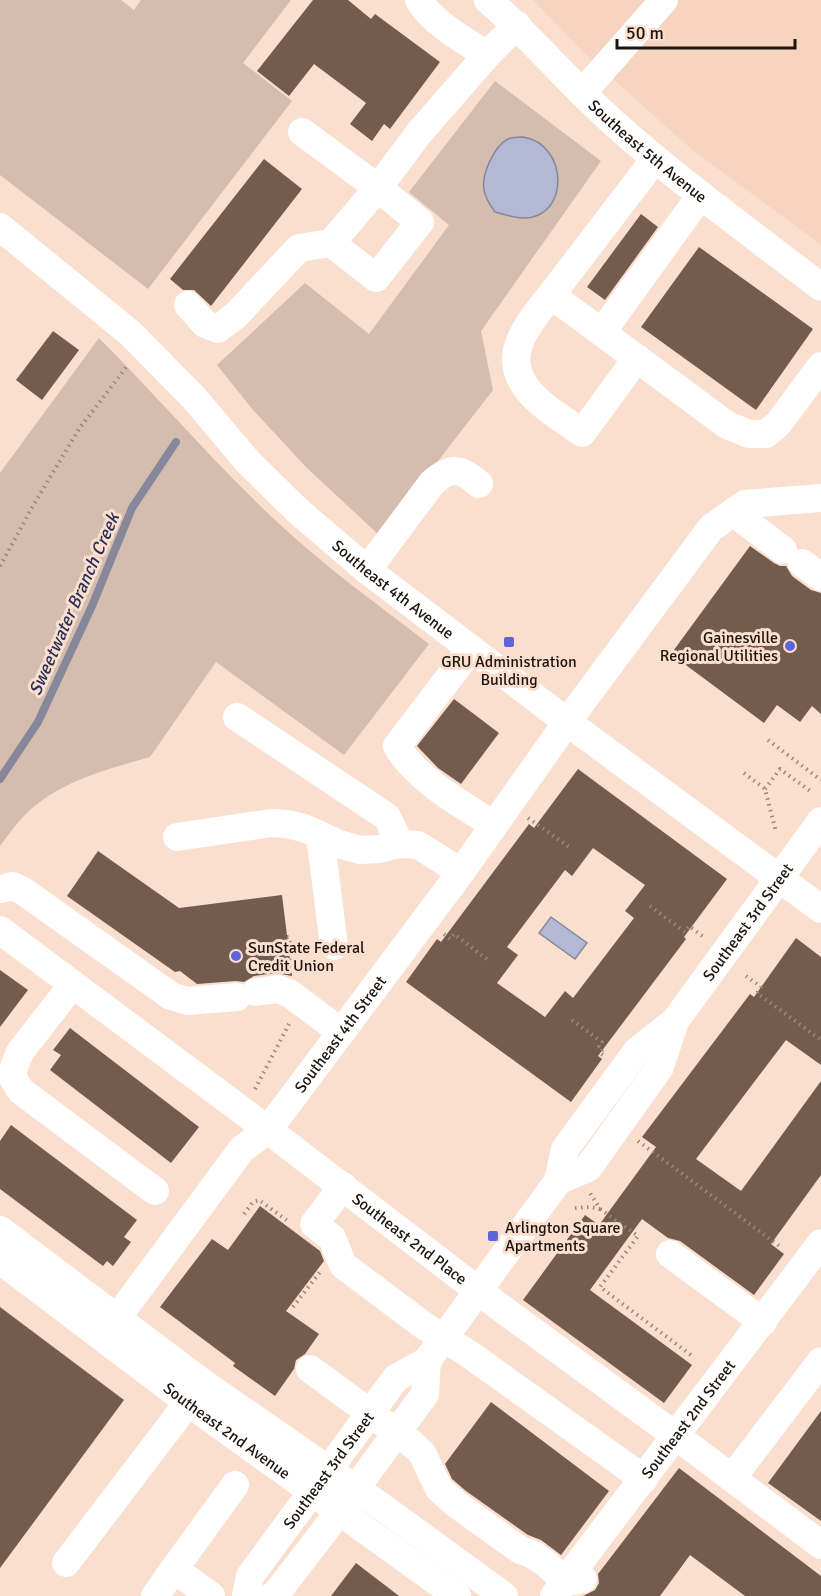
<svg xmlns="http://www.w3.org/2000/svg" width="821" height="1596" font-family="Signika,sans-serif">
	<rect width="100%" height="100%" fill="#fadfcf"/>
	<!-- built -->
	<polygon fill="#f6d4bf" points="533,0 821,0 821,245 690,148 585,54"/>
	<!-- green -->
	<g fill="#d4bcae">
		<polygon points="0,0 121,0 134,10 141,0 291,0 243,63 292,101 148,289 0,175"/>
		<polygon points="495,81 601,161 481,331 493,390 380,536 307,468 253,410 217,365 305,283 369,334 449,225 409,192"/>
		<path d="M99,338C159,398 214,463 276,521C324,566 377,604 429,644L344,755L216,662L150,757C108,769 64,780 30,810C19,820 9,834 0,846V473Z"/>
	</g>
	<!-- water -->
	<g fill="#b3b9d5" stroke="#868899" stroke-width="1.5">
		<path d="M523,137C569,144 570,219 523,218C513,218 504,214 495,212C490,205 485,198 484,190C481,175 494,146 508,139C513,137 518,137 523,137Z"/>
		<polygon points="551,917 587,943 575,959 539,933"/>
	</g>
	<g fill="none" stroke-linecap="round" stroke-linejoin="round">
		<!-- stream -->
		<polyline stroke="#868899" stroke-width="8" points="0,779 38,722 92,606 132,508 176,442"/>
	</g>
	<!-- building -->
	<g fill="#735c4e" fill-rule="evenodd">
		<polygon points="313,0 348,0 371,19 375,14 440,62 390,129 384,124 372,141 350,124 366,103 314,64 289,96 257,71"/>
		<polygon points="264,159 302,189 211,306 194,290 183,290 170,279"/>
		<polygon points="641,214 658,227 605,300 587,287"/>
		<polygon points="699,247 813,329 756,410 641,327"/>
		<polygon points="53,331 79,350 42,400 16,380"/>
		<polygon points="750,546 774,563 780,566 786,566 792,576 811,590 821,593 821,714 812,706 800,722 777,705 764,723 671,654"/>
		<polygon points="454,699 499,733 461,784 438,768 417,746"/>
		<path d="M578,769L727,879L684,937L686,939L598,1056L602,1059L571,1102L406,982L437,939L441,942L529,824L534,828ZM593,848L645,885L625,911L634,918L573,998L565,991L545,1017L497,983L518,955L507,947L565,870L572,876Z"/>
		<polygon points="98,851 179,908 282,895 292,976 276,973 254,976 244,982 236,981 197,984 180,971 175,972 67,896"/>
		<polygon points="796,938 821,957 821,1065 786,1040 696,1159 741,1191 821,1081 821,1175 771,1244 784,1254 754,1295 680,1241 668,1238 642,1219 590,1290 692,1365 664,1403 523,1300 585,1215 599,1225 656,1147 642,1137 750,994 754,997"/>
		<polygon points="0,970 28,990 0,1027"/>
		<polygon points="70,1028 199,1127 171,1163 50,1070 61,1055 53,1050"/>
		<polygon points="11,1125 137,1220 124,1237 131,1242 113,1266 107,1261 103,1266 0,1189 0,1141"/>
		<polygon points="260,1206 320,1251 324,1261 286,1311 319,1334 305,1354 296,1360 294,1369 275,1396 233,1366 235,1363 160,1307 212,1239 228,1250"/>
		<polygon points="0,1307 124,1400 0,1568"/>
		<polygon points="491,1402 609,1491 561,1555 541,1540 528,1535 466,1491 452,1479 445,1464"/>
		<polygon points="821,1411 821,1521 768,1483"/>
		<polygon points="679,1468 821,1576 821,1596 745,1596 690,1555 660,1596 583,1596 595,1590 599,1583 598,1574"/>
		<polygon points="356,1563 399,1596 331,1596"/>
	</g>
	<g fill="none" stroke-linecap="round" stroke-linejoin="round">
		<!-- path -->
		<g stroke="#9b877c" stroke-width="4" stroke-dasharray="1.5 4.5" stroke-linecap="butt">
			<polyline points="0,566 34,504 79,429 128,365"/>
			<polyline points="768,740 821,780"/>
			<polyline points="744,773 765,789 776,832"/>
			<polyline points="765,789 780,769 813,793"/>
			<polyline points="528,818 572,849"/>
			<polyline points="650,906 685,932 689,926 705,938"/>
			<polyline points="444,934 450,939 454,934 488,960"/>
			<polyline points="287,937 289,937 293,969"/>
			<polyline points="746,976 761,987 757,993 821,1040"/>
			<polyline points="572,1020 602,1042 599,1046 603,1049 600,1053 605,1056"/>
			<polyline points="255,1089 289,1024"/>
			<polyline points="638,1141 782,1248"/>
			<polyline points="575,1208 590,1207 600,1209 590,1193"/>
			<polyline points="600,1209 638,1236 600,1287 691,1355"/>
			<polyline points="244,1214 253,1202 259,1200 289,1222"/>
			<polyline points="293,1307 320,1272"/>
		</g>
		<!-- minor -->
		<g stroke="#fff" stroke-width="28">
			<path d="M419,0C431,22 467,42 487,55L517,25"/>
			<path id="s1" d="M488,0C533,39 571,85 616,125C681,183 752,234 821,287"/>
			<polyline points="582,93 664,0"/>
			<polyline points="302,132 378,188 419,133 487,55"/>
			<path id="s2" d="M0,227L130,333L195,399L248,462L298,511L367,570L567,722L821,909"/>
			<polyline points="551,295 655,159"/>
			<polyline points="188,305 205,324 218,329 236,315 299,248 331,243 378,188 420,222 376,278 331,243"/>
			<polyline points="602,332 701,195"/>
			<path d="M637,358L582,433C552,411 502,386 520,341C527,324 540,309 551,295L727,425L749,434H766L778,424L821,366"/>
			<polyline points="733,512 783,550"/>
			<polyline points="802,563 821,577"/>
			<path d="M367,570L432,483C451,466 461,468 479,484"/>
			<path d="M471,649L397,746C417,780 461,804 494,825"/>
			<polyline points="237,717 387,817 400,844 418,845 461,872"/>
			<polyline points="320,835 334,946"/>
			<polyline points="177,837 271,823 287,824 304,828 339,844 360,850 379,849 400,844"/>
			<polyline points="0,889 13,886 23,891 171,996 187,1001 237,997"/>
			<path id="s3" d="M0,930L268,1130L501,1308L676,1436L821,1545"/>
			<polyline points="73,984 20,1052 11,1075 21,1091 155,1191"/>
			<polyline points="256,992 278,989 289,993 341,1032"/>
			<polyline points="558,1181 588,1168 660,1067 675,1021"/>
			<polyline points="343,1186 314,1224 332,1238 343,1265 423,1325 469,1354 644,1479"/>
			<polyline points="0,1230 203,1383 382,1507 504,1596"/>
			<polyline points="670,1254 763,1322"/>
			<path id="s4" d="M0,1260L189,1403L457,1596"/>
			<path id="s5" d="M103,1337L242,1149L268,1130L461,872L567,722L711,528L745,504L821,498"/>
			<polyline points="310,1369 411,1443 422,1453 439,1489 456,1504 520,1550 532,1554 544,1562 566,1581 575,1581 583,1579"/>
			<polyline points="732,1478 821,1361"/>
			<polyline points="66,1563 200,1387"/>
			<polyline points="174,1569 235,1485"/>
			<polyline points="155,1596 174,1569 211,1596"/>
			<path id="s6" d="M246,1596L250,1576L396,1378L427,1361L558,1181L565,1149L637,1051L675,1021L821,821"/>
			<polyline points="272,1596 275,1595 326,1529 425,1394 427,1361"/>
			<path id="s7" d="M554,1596L821,1243"/>
		</g>
	</g>
	<!-- markers -->
	<g fill="#5d65dd" stroke="#fadfcf" stroke-width="2">
		<rect x="503" y="636" width="12" height="12" rx="3"/>
		<circle cx="790" cy="646" r="6"/>
		<circle cx="236" cy="956" r="6"/>
		<rect x="487" y="1230" width="12" height="12" rx="3"/>
	</g>
	<g text-anchor="middle" stroke-width="6" stroke-linejoin="round" paint-order="stroke">
		<!-- street labels -->
		<g font-size="16" fill="#1d140e" stroke="#fadfcf">
			<text dy="6" stroke="none"><textPath href="#s1" startOffset="220">Southeast 5th Avenue</textPath></text>
			<text dy="6" stroke="none"><textPath href="#s2" startOffset="536">Southeast 4th Avenue</textPath></text>
			<text dy="6" stroke="none"><textPath href="#s6" startOffset="850">Southeast 3rd Street</textPath></text>
			<text dy="6" stroke="none"><textPath href="#s5" startOffset="386">Southeast 4th Street</textPath></text>
			<text dy="6" stroke="none"><textPath href="#s3" startOffset="513">Southeast 2nd Place</textPath></text>
			<text dy="6" stroke="none"><textPath href="#s7" startOffset="222">Southeast 2nd Street</textPath></text>
			<text dy="6" stroke="none"><textPath href="#s4" startOffset="284">Southeast 2nd Avenue</textPath></text>
			<text dy="6" stroke="none"><textPath href="#s6" startOffset="152">Southeast 3rd Street</textPath></text>
		</g>
		<!-- poi labels -->
		<g font-size="16" fill="#1d140e" stroke="#fadfcf" text-anchor="start">
			<text x="778" y="643" text-anchor="end">Gainesville<tspan x="778" dy="18">Regional Utilities</tspan></text>
			<text x="509" y="667" text-anchor="middle">GRU Administration<tspan x="509" dy="18">Building</tspan></text>
			<text x="248" y="953">SunState Federal<tspan x="248" dy="18">Credit Union</tspan></text>
			<text x="505" y="1233">Arlington Square<tspan x="505" dy="18">Apartments</tspan></text>
		</g>
		<!-- water labels -->
		<g font-size="18" font-style="italic" fill="#2a2f57" stroke="#fadfcf">
			<text transform="translate(74 604) rotate(-66)" y="6">Sweetwater Branch Creek</text>
		</g>
	</g>
	<!-- scale -->
	<path d="M617 39v9h178v-9" fill="none" stroke="#1d140e" stroke-width="3"/>
	<text x="626" y="39" font-size="18" fill="#1d140e" stroke="#fadfcf" stroke-width="4.5" paint-order="stroke">50 m</text>
</svg>
